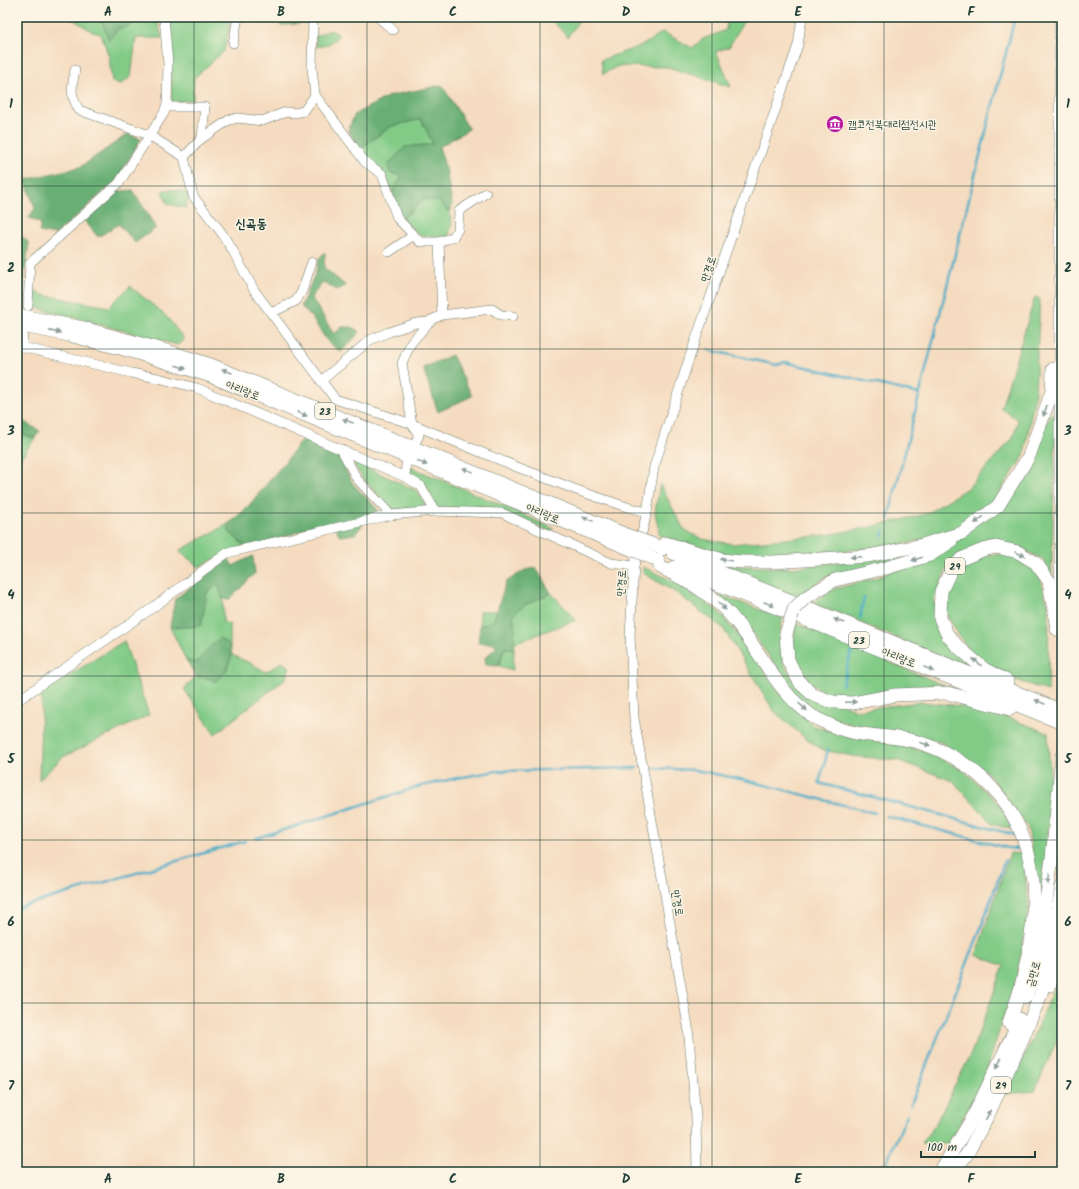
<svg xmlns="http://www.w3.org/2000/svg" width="1079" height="1189" font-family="Kalam,'Poor Story',sans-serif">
	<rect width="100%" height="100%" fill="#fcf5e5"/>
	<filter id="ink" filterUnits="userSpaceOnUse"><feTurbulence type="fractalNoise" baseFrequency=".025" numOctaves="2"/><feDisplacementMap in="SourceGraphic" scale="8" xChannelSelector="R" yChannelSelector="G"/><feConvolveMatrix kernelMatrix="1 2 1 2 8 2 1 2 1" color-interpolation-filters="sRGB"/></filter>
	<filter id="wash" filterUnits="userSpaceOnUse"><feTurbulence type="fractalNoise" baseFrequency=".012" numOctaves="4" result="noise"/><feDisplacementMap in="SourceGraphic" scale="16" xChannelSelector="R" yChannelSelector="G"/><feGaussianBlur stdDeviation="0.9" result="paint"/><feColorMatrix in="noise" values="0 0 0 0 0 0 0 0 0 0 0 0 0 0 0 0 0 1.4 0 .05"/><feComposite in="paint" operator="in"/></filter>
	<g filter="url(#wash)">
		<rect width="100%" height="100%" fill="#f5dcc0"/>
		<!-- green -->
		<g fill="#82cb87" stroke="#50845e">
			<polygon points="69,17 100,17 109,39 118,29 132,25 141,17 156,17 162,38 136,38 131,77 121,84 112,82 109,57 101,34 93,32"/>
			<polygon points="169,17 230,17 229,28 224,51 194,78 193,100 172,102"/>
			<polygon points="279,17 308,17 308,23 280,25"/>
			<polygon points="548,17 581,17 568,37"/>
			<polygon points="728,17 746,17 729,47 716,51 731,87 668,67 618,66 603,74 601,60 643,45 663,32 692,48 703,39 726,30"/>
			<polygon points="331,30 339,35 328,45 316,47 316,36"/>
			<polygon points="421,119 433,144 405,147 403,176 392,192 385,174 359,149 392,126"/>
			<polygon points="165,190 176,190 189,194 186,208 168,204 162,192"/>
			<polygon points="424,199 438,201 450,213 452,226 448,237 419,235 402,219"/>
			<polygon points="130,286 167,317 184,339 178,345 33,307 35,292 43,295 109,307"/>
			<polygon points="1035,297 1040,299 1035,394 1024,456 994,500 960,528 911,543 835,552 729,555 660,536 655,513 660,484 684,530 702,539 733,544 827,535 871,527 926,514 969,487 1013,438 1018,420 1001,408"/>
			<polygon points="1056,412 1051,589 1045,561 1021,548 995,542 946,570 934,599 942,637 973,670 813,603 831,590 882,576 992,516 1027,474 1050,415"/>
			<polygon points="17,433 35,438 17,463"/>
			<polygon points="351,460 417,491 427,508 392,510 364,480"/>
			<polygon points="408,466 504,506 554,529 549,531 497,510 485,507 437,509 428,488 408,474"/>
			<polygon points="228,524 229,532 245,546 210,561 199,567 179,551"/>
			<polygon points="1006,554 1027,562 1040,577 1049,608 1048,691 1007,677 968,650 944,611 952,578 977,556"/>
			<polygon points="895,556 920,558 824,578 796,597 717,565 790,568"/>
			<polygon points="643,567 679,584 718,611 750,650 779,692 813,725 836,734 879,741 925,751 964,771 998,803 1015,830 992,824 953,781 897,760 852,756 823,750 806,739 774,711 723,628 675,592 643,573"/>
			<polygon points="218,583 223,599 223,622 230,625 230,645 219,639 210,647 196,663 186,660 170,627 189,627 201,625 207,593"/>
			<polygon points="551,593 576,620 514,643 513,616 523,606"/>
			<polygon points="717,594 783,618 780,629 783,662 794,682 856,710 921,702 982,708 1048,733 1050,781 1049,824 1041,905 1028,828 988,773 941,742 858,726 823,716 796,696 744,620"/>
			<polygon points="480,611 497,611 494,621 480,626"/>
			<polygon points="796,623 965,694 907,689 846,696 823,693 801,674 792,651"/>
			<polygon points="124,641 149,715 63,757 39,780 42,692"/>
			<polygon points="505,647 514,651 513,670 499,666"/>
			<polygon points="232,655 250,663 266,672 282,662 290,667 285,679 215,734 184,689 196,676 210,679 226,671"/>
			<polygon points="1010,853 1023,854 1029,909 1017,976 984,1078 949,1144 921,1143 935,1125 970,1056 1004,966 976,955"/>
			<polygon points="1062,969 1062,1028 1035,1091 1005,1094 1029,1046"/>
		</g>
		<!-- forest -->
		<g fill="#69af74" stroke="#447654">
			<polygon points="100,17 141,17 132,25 118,29 109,40"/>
			<polygon points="442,85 469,129 439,147 446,169 452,205 450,213 438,201 424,199 402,219 392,192 402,176 390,173 388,165 405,147 433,144 421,119 392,126 359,149 348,130 355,114 389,96"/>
			<polygon points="128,134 141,139 116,181 55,235 39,232 41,223 29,218 35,208 25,180 80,167"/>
			<polygon points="133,190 156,228 135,243 119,224 98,237 84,220 113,192"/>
			<polygon points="17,235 20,235 29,243 23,285 18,303 17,303"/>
			<polygon points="325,252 324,268 346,286 337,290 323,282 311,297 334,334 342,327 352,327 360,332 341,352 327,341 312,318 301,306 316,272 319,258"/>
			<polygon points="452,355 472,396 438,412 423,368"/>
			<polygon points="17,418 40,431 35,438 17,433"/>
			<polygon points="302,439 339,453 347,473 353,484 380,512 370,515 355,534 340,536 335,527 307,528 266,544 245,546 229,532 228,524 246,509 289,457"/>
			<polygon points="253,556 255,573 230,599 223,599 218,584 207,593 201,625 189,627 170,627 175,599 228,558 233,566"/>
			<polygon points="536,568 551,593 523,606 513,616 516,630 514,633 514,651 505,647 498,666 486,665 485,658 497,647 492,643 478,643 480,626 494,620 506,582 525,570"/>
			<polygon points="219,638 230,645 232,655 226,671 216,682 210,679 196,676 186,660 196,663 210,647"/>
		</g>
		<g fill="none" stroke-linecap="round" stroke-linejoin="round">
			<!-- stream -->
			<g stroke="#48acc7" stroke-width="2.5">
				<polyline points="708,350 777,365 785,362 919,394"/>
				<polyline points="888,519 1015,17"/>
				<polyline points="882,536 884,530"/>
				<polyline points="860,618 864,598"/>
				<polyline points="842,685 852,649"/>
				<polyline points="828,750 819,783 930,812 1015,835"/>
				<polyline points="650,768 695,770 745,780 875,813"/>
				<polyline points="886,816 1008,848 1018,849"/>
				<polyline points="256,838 293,827 417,787 457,778 497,771 637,768"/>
				<polyline points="17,908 245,841"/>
				<polyline points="911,1104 980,931 1005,860"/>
				<polyline points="882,1172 907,1115"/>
			</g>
		</g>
	</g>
	<g filter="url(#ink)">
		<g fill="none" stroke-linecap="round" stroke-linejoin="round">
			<defs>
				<g id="minor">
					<polyline points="313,17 312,69 315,95 365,162 382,174 397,218 420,242 439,242 442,315"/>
					<polyline points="378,17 393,30"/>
					<polyline points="233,43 238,17"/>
					<path d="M75,70C72,89 69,92 79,110L149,135L184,157L193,196L221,232L233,251L254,290L335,399L412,424L517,467L582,492L627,507L647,512"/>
					<polyline points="166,107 205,107 202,138"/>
					<polyline points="184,157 201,139 229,120 238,118 262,121 286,112 295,113 304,111 315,95"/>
					<polyline points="439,242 453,237 458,229 459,211 486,193"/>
					<polyline points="389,252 414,235"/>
					<polyline points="28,306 30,263 119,183 164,113 167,104 168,64 164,17"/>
					<polyline points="271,313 296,301 302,291 312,262"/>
					<polyline points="17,346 22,347 23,332"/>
					<polyline points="22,347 131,373 158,378 197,388 405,477"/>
					<polyline points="321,381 370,340 389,332 416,323 430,322"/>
					<polyline points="416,441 419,435 412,424 402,363 411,343 431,320 442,315 492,309 501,315 513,316"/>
					<polyline points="341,449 357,479 391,515"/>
					<polyline points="406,464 405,477 421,486 435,511"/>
					<polyline points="17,701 148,611 227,553 391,515 435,511 502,513 611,563 634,566"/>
					<polyline points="697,1172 696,1117 688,1026 634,718 630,636 634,566 647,512 654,467 690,356 798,45 802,17"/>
				</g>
				<g id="highway">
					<polyline points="1061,17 1061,558 1062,592"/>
					<polyline points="17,315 83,328 160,349 211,365 624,534"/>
					<polyline points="17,325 69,335 131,351 208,375 621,545"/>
					<polyline points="662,549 665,543 723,560 741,562 773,562 868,556 922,545 962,533 998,506 1029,456 1052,391 1053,369"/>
					<polyline points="673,553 1062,711"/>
					<path d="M658,560L660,567C690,582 716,596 737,623C755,645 767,670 785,691C792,700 804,710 812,716C816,719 820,720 824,722C834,727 845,731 856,733C876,737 898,736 918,742C947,751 973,767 993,789C1043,844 1039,910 1023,978C1020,993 1014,1008 1009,1023L1016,1028"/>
					<polyline points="675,567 1062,723"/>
					<polyline points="813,593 835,580 886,568 930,555 951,541"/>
					<polyline points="786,634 788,660 794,672 801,684 813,695 833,702 853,703 895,695 947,693 1010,709"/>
					<polyline points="1007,681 984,669 957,646 947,634 940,618 941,591 951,570 961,559 983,550 996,547 1018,552 1036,563 1049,581 1057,629 1062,631"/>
					<polyline points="1062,692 1062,700"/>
					<polyline points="1050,985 1062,954"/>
					<polyline points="1026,997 1037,966 1052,858 1062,756"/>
					<polyline points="940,1172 973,1117 1016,1028 1019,1019"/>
					<polyline points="953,1172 967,1154 988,1115 1024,1035 1041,994 1045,975 1062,887"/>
				</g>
			</defs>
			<!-- minor casing -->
			<use href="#minor" stroke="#6a7565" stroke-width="10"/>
			<!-- highway casing -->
			<use href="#highway" stroke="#6a7565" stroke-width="14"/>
			<!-- minor -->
			<use href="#minor" stroke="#fff" stroke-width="9"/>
			<!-- highway -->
			<use href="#highway" stroke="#fff" stroke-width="13"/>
			<defs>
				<g id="highway-bridge">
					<polyline points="624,534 657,546"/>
					<polyline points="621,545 655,559"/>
					<polyline points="786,634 794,609 805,598 813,593"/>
				</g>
			</defs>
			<!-- highway-bridge casing -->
			<use href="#highway-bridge" stroke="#6a7565" stroke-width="14" stroke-linecap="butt"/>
			<!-- highway-bridge -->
			<use href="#highway-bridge" stroke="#fff" stroke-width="13"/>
		</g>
		<!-- one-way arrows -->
		<defs><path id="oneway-solid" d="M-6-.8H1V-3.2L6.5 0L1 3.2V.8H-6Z"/></defs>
		<g fill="#8f9e9a">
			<use href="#oneway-solid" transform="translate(55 332) rotate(11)"/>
			<use href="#oneway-solid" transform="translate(181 367) rotate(17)"/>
			<use href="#oneway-solid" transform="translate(227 371) rotate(-158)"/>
			<use href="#oneway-solid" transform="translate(1045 411) rotate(109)"/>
			<use href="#oneway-solid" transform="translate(302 414) rotate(22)"/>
			<use href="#oneway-solid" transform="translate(348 421) rotate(-158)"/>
			<use href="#oneway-solid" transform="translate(422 463) rotate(22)"/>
			<use href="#oneway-solid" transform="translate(468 470) rotate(-158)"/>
			<use href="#oneway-solid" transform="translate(588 519) rotate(-158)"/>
			<use href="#oneway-solid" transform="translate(979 520) rotate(142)"/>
			<use href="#oneway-solid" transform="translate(1020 554) rotate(23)"/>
			<use href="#oneway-solid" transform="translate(856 557) rotate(177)"/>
			<use href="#oneway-solid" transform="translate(917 559) rotate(163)"/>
			<use href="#oneway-solid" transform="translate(726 560) rotate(-170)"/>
			<use href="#oneway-solid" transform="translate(769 604) rotate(22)"/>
			<use href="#oneway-solid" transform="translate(722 606) rotate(46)"/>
			<use href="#oneway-solid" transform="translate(839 621) rotate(-158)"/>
			<use href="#oneway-solid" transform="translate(977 662) rotate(-141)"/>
			<use href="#oneway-solid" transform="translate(929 669) rotate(22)"/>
			<use href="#oneway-solid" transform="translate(851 702) rotate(-2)"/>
			<use href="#oneway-solid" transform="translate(1040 702) rotate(-158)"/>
			<use href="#oneway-solid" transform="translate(803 707) rotate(42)"/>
			<use href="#oneway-solid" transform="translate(925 744) rotate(18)"/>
			<use href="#oneway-solid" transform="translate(1049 879) rotate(98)"/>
			<use href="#oneway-solid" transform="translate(999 1063) rotate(116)"/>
			<use href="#oneway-solid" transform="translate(988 1115) rotate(-64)"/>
		</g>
	</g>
	<!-- grid -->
	<path fill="none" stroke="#1f3d34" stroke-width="1" stroke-opacity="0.55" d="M194,17V1172M367,17V1172M540,17V1172M712,17V1172M884,17V1172M17,186H1062M17,349H1062M17,513H1062M17,676H1062M17,840H1062M17,1003H1062"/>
	<!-- icons -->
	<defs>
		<symbol id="museum-disc" viewBox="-11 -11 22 22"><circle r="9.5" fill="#b5179e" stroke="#fcf5e5"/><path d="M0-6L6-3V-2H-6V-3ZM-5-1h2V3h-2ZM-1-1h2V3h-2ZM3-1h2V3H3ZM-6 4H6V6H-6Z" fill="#fff"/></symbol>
	</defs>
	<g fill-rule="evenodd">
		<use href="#museum-disc" x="825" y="114" width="20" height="20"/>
	</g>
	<g text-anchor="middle" stroke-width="3" stroke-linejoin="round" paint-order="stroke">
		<!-- shield labels -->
		<g fill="#fcf5e5" stroke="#617469" stroke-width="1">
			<rect x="315" y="403" width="20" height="16" rx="3"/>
			<rect x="945" y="558" width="20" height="16" rx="3"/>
			<rect x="849" y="632" width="20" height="16" rx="3"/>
			<rect x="991" y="1077" width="20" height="16" rx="3"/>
		</g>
		<g font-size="10" font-weight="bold" fill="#1f3d34">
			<text x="325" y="415">23</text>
			<text x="955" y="570">29</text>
			<text x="859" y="644">23</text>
			<text x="1001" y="1089">29</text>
		</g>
		<!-- poi labels -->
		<g font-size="11" fill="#1f3d34" stroke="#fcf5e5" text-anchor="start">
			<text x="848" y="128">캠코전북대리점전시관</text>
		</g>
		<!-- street labels -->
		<g font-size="11" fill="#1f3d34" stroke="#fcf5e5">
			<text transform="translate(708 269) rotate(-71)" y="4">만경로</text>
			<text transform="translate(243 390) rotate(22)" y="4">아리랑로</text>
			<text transform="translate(543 513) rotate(23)" y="4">아리랑로</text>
			<text transform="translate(621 583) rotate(-86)" y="4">만경로</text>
			<text transform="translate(899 657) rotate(22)" y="4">아리랑로</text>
			<text transform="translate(678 903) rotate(80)" y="4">만경로</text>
			<text transform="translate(1033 974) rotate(-74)" y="4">금만로</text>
		</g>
		<!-- quarter labels -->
		<g font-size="13" font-weight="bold" fill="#1f3d34" stroke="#fcf5e5">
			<text x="251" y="228">신곡동</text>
		</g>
	</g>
	<!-- margin -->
	<rect width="1079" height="1189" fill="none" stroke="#fcf5e5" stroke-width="44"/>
	<!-- scale -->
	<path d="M921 1151v6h114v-6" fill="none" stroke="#1f3d34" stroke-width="2"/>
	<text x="927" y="1151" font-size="12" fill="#1f3d34" stroke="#fcf5e5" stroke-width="3" paint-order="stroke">100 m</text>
	<rect x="22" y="22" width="1035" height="1145" fill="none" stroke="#1f3d34" stroke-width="1.5"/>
	<g font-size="13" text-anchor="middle" font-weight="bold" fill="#1f3d34">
		<text x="108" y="16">A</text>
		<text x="281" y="16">B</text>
		<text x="453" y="16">C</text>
		<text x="626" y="16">D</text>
		<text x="798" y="16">E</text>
		<text x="971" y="16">F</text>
		<text x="11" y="108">1</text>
		<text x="1068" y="108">1</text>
		<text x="11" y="272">2</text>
		<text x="1068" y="272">2</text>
		<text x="11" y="435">3</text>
		<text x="1068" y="435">3</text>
		<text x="11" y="599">4</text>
		<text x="1068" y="599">4</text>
		<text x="11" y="763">5</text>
		<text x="1068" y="763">5</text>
		<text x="11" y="926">6</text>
		<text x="1068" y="926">6</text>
		<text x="11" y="1090">7</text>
		<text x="1068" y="1090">7</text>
		<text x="108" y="1183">A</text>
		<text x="281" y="1183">B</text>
		<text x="453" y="1183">C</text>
		<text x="626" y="1183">D</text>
		<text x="798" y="1183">E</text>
		<text x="971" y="1183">F</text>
	</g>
</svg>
